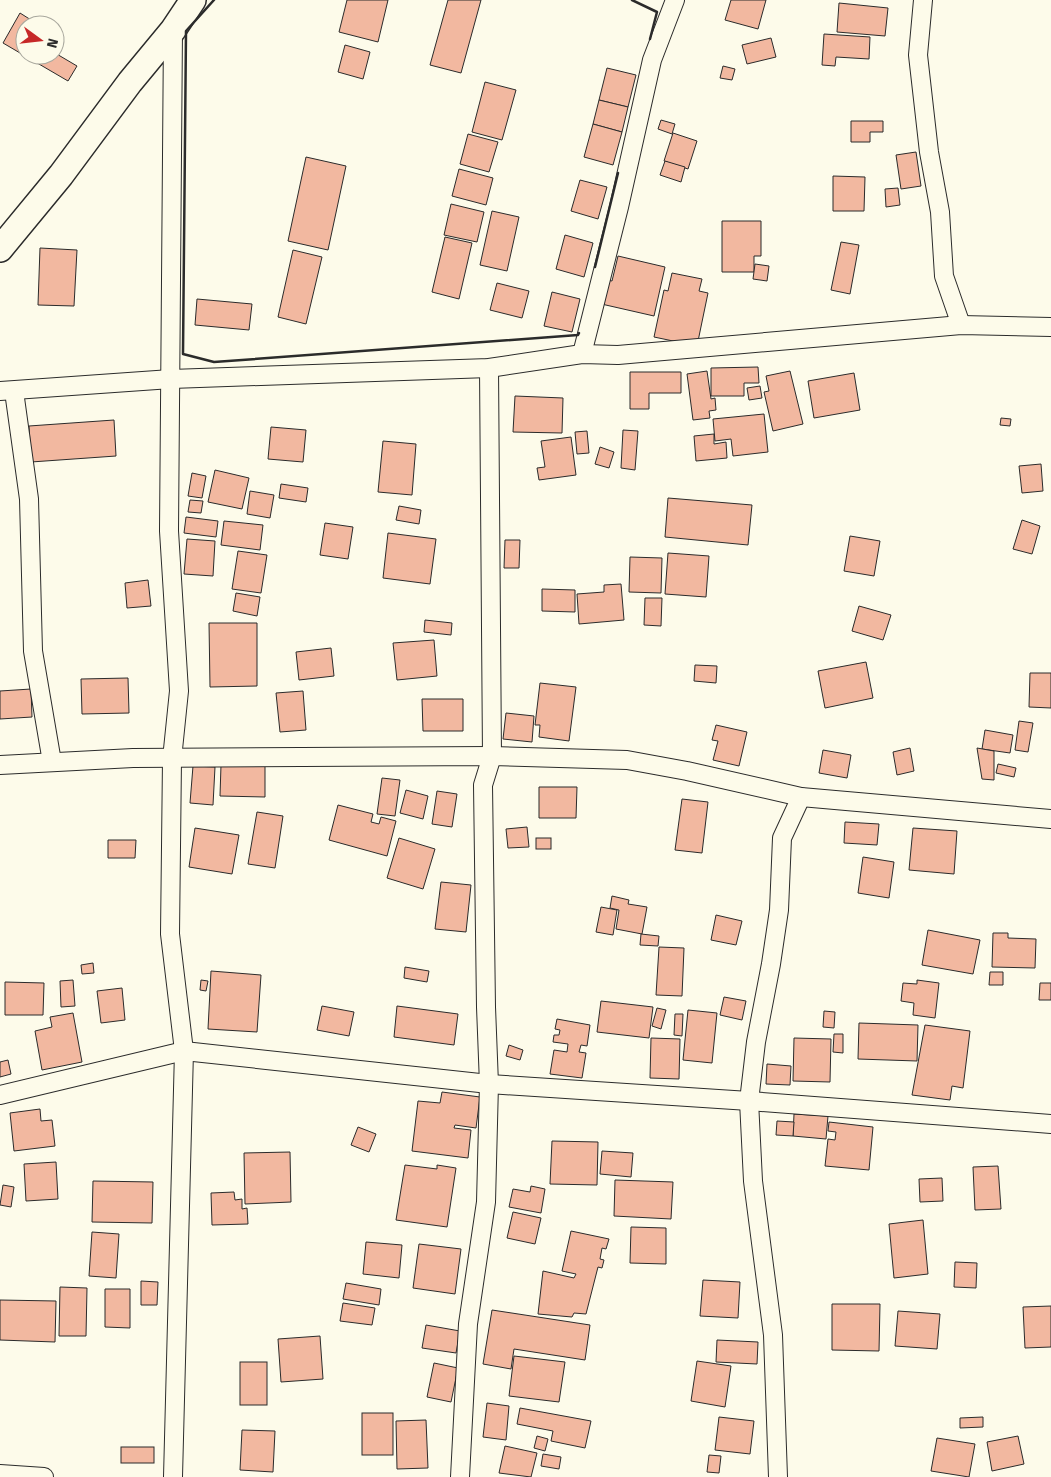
<svg xmlns="http://www.w3.org/2000/svg" width="1051" height="1477" font-family="'Fira Sans',sans-serif">
	<rect width="100%" height="100%" fill="#fdfbea"/>
	<!-- building -->
	<g fill="#f2b8a0" stroke="#2b2b2b">
		<polygon points="347,0 388,0 378,42 339,32"/>
		<polygon points="448,0 481,0 461,73 430,65"/>
		<polygon points="731,0 766,0 758,29 725,20"/>
		<polygon points="839,3 888,8 885,36 837,32"/>
		<polygon points="20,13 39,25 25,25 25,55 55,55 55,53 77,66 68,81 3,43"/>
		<polygon points="55,34 63,39 55,53"/>
		<polygon points="824,34 870,37 869,59 836,57 835,66 822,65"/>
		<polygon points="771,38 776,57 747,64 742,45"/>
		<polygon points="345,45 370,52 363,79 338,72"/>
		<polygon points="723,66 735,69 732,80 720,78"/>
		<polygon points="607,68 636,75 628,107 599,100"/>
		<polygon points="485,82 516,90 502,140 472,132"/>
		<polygon points="599,100 628,107 622,132 593,124"/>
		<polygon points="661,120 675,124 672,134 658,129"/>
		<polygon points="851,121 883,121 883,132 870,132 870,142 851,142"/>
		<polygon points="593,124 622,132 613,165 584,157"/>
		<polygon points="673,133 697,141 688,169 664,161"/>
		<polygon points="468,134 498,142 489,172 460,164"/>
		<polygon points="916,152 921,186 901,189 896,155"/>
		<polygon points="306,157 346,166 328,250 288,241"/>
		<polygon points="665,161 685,167 681,182 660,175"/>
		<polygon points="459,169 493,178 486,205 452,196"/>
		<polygon points="833,176 865,177 864,211 833,211"/>
		<polygon points="580,180 607,187 598,219 571,211"/>
		<polygon points="898,188 900,205 886,207 885,189"/>
		<polygon points="451,204 484,212 477,242 444,235"/>
		<polygon points="492,211 519,217 507,271 480,265"/>
		<polygon points="722,221 761,221 761,256 754,256 754,272 722,272"/>
		<polygon points="565,235 593,243 584,277 556,269"/>
		<polygon points="445,237 472,243 459,299 432,292"/>
		<polygon points="841,242 859,245 850,294 831,290"/>
		<polygon points="40,248 77,250 74,306 38,305"/>
		<polygon points="293,250 322,257 306,324 278,317"/>
		<polygon points="618,256 665,267 654,316 597,303 603,279 612,281"/>
		<polygon points="755,264 769,266 767,281 753,279"/>
		<polygon points="672,273 702,279 699,291 708,293 697,346 654,337 664,290 668,291"/>
		<polygon points="497,283 529,291 522,318 490,310"/>
		<polygon points="552,292 580,299 572,332 544,326"/>
		<polygon points="197,299 252,304 249,330 195,325"/>
		<polygon points="758,367 759,383 744,383 744,396 711,396 711,368"/>
		<polygon points="707,371 711,399 715,398 716,410 709,411 710,418 693,420 687,374"/>
		<polygon points="790,371 803,424 773,431 764,392 769,391 766,376"/>
		<polygon points="630,372 681,372 681,393 649,393 649,409 630,409"/>
		<polygon points="854,373 860,410 814,418 808,381"/>
		<polygon points="760,386 762,398 749,400 747,388"/>
		<polygon points="515,396 563,398 562,433 513,432"/>
		<polygon points="764,414 768,452 733,456 731,439 715,441 713,419"/>
		<polygon points="1001,418 1011,419 1010,426 1000,425"/>
		<polygon points="114,420 116,456 31,462 29,426"/>
		<polygon points="271,427 306,430 303,462 268,459"/>
		<polygon points="623,430 638,431 635,470 621,468"/>
		<polygon points="587,431 589,453 577,454 575,432"/>
		<polygon points="714,434 714,444 726,442 727,458 696,461 694,436"/>
		<polygon points="571,437 576,475 539,480 537,468 545,467 541,441"/>
		<polygon points="383,441 416,444 412,495 378,492"/>
		<polygon points="600,447 614,452 609,468 595,464"/>
		<polygon points="1041,464 1043,491 1022,493 1019,466"/>
		<polygon points="215,470 249,478 242,509 208,502"/>
		<polygon points="192,473 206,476 202,498 188,496"/>
		<polygon points="281,484 308,488 306,502 279,498"/>
		<polygon points="250,491 274,495 270,518 247,514"/>
		<polygon points="668,498 752,505 748,545 665,537"/>
		<polygon points="190,500 203,501 201,513 188,512"/>
		<polygon points="399,506 421,510 419,524 396,520"/>
		<polygon points="186,517 218,521 216,537 184,533"/>
		<polygon points="1022,520 1040,526 1032,554 1013,549"/>
		<polygon points="224,521 263,525 260,550 221,545"/>
		<polygon points="325,523 353,527 348,559 320,555"/>
		<polygon points="388,533 436,539 430,584 383,578"/>
		<polygon points="850,536 880,541 874,576 844,571"/>
		<polygon points="187,539 215,541 213,576 184,574"/>
		<polygon points="505,540 520,540 519,568 504,568"/>
		<polygon points="238,551 267,555 261,593 232,589"/>
		<polygon points="668,553 709,556 706,597 665,594"/>
		<polygon points="630,557 662,558 661,593 629,592"/>
		<polygon points="148,580 151,606 127,608 125,583"/>
		<polygon points="621,584 624,620 579,624 577,594 604,592 604,585"/>
		<polygon points="542,589 575,590 575,612 542,611"/>
		<polygon points="236,593 260,597 257,616 233,611"/>
		<polygon points="645,598 662,598 661,626 644,625"/>
		<polygon points="859,606 891,615 883,640 852,631"/>
		<polygon points="425,620 452,623 451,635 424,632"/>
		<polygon points="209,623 257,623 257,686 210,687"/>
		<polygon points="434,640 437,676 397,680 393,643"/>
		<polygon points="331,648 334,676 299,680 296,652"/>
		<polygon points="866,662 873,698 825,708 818,671"/>
		<polygon points="695,665 717,666 716,683 694,681"/>
		<polygon points="1030,673 1051,673 1051,708 1029,707"/>
		<polygon points="128,678 129,713 82,714 81,679"/>
		<polygon points="540,683 576,687 569,741 539,737 540,725 535,725"/>
		<polygon points="31,689 32,717 0,719 0,691"/>
		<polygon points="303,691 306,730 280,732 276,693"/>
		<polygon points="422,699 463,699 463,731 423,731"/>
		<polygon points="506,713 534,716 532,742 503,739"/>
		<polygon points="1019,721 1033,723 1028,752 1015,750"/>
		<polygon points="716,725 747,732 739,766 713,760 718,741 712,740"/>
		<polygon points="985,730 1013,735 1010,753 982,749"/>
		<polygon points="910,748 914,771 897,775 893,752"/>
		<polygon points="977,748 994,751 994,780 982,779"/>
		<polygon points="823,750 851,755 847,778 819,773"/>
		<polygon points="998,764 1016,768 1014,777 996,773"/>
		<polygon points="221,765 265,766 265,797 220,796"/>
		<polygon points="193,766 215,767 213,805 190,803"/>
		<polygon points="382,778 400,780 395,816 377,814"/>
		<polygon points="539,787 577,787 576,818 539,818"/>
		<polygon points="406,790 428,796 423,819 400,813"/>
		<polygon points="437,791 457,794 452,827 432,824"/>
		<polygon points="682,799 708,802 702,853 675,850"/>
		<polygon points="338,805 373,814 371,822 379,824 381,817 396,821 387,856 329,840"/>
		<polygon points="257,812 283,816 275,868 248,864"/>
		<polygon points="845,822 879,824 877,845 844,843"/>
		<polygon points="527,827 529,847 508,848 506,829"/>
		<polygon points="195,828 239,835 232,874 189,867"/>
		<polygon points="913,828 957,831 954,874 909,870"/>
		<polygon points="399,838 435,849 423,889 387,878"/>
		<rect x="536" y="838" width="15" height="11"/>
		<polygon points="108,840 136,840 135,858 108,858"/>
		<polygon points="863,857 894,862 889,898 858,893"/>
		<polygon points="441,882 471,885 466,932 435,929"/>
		<polygon points="612,896 629,900 628,904 647,907 642,934 616,929 619,910 610,908"/>
		<polygon points="601,907 617,910 613,935 596,932"/>
		<polygon points="716,915 742,921 736,945 711,940"/>
		<polygon points="928,930 980,940 973,974 922,965"/>
		<polygon points="993,933 1008,933 1008,938 1036,939 1035,968 992,967"/>
		<polygon points="641,934 659,936 658,946 640,945"/>
		<polygon points="659,947 684,948 682,996 656,995"/>
		<polygon points="93,963 94,973 82,974 81,965"/>
		<polygon points="405,967 429,971 427,982 404,978"/>
		<polygon points="211,971 261,975 257,1032 208,1029"/>
		<polygon points="990,972 1003,972 1003,985 989,985"/>
		<polygon points="73,980 75,1006 61,1007 60,981"/>
		<polygon points="201,980 208,981 206,991 200,990"/>
		<polygon points="917,980 939,983 935,1018 913,1015 914,1003 901,1001 903,983 917,984"/>
		<polygon points="5,982 44,983 43,1015 5,1015"/>
		<polygon points="1040,983 1051,983 1051,1000 1039,1000"/>
		<polygon points="122,988 125,1020 101,1023 97,991"/>
		<polygon points="724,997 746,1001 742,1020 720,1015"/>
		<polygon points="601,1001 653,1007 649,1038 597,1032"/>
		<polygon points="322,1006 354,1012 349,1036 317,1030"/>
		<polygon points="397,1006 458,1014 454,1045 394,1037"/>
		<polygon points="657,1008 666,1010 661,1029 652,1026"/>
		<polygon points="688,1010 717,1013 712,1063 683,1060"/>
		<polygon points="824,1011 835,1012 834,1028 823,1027"/>
		<polygon points="73,1013 82,1062 42,1070 35,1031 52,1027 50,1017"/>
		<polygon points="675,1014 683,1014 682,1036 674,1035"/>
		<polygon points="557,1019 590,1025 587,1046 581,1045 579,1052 586,1053 582,1078 550,1074 554,1050 567,1052 568,1044 553,1042 554,1035 559,1035 560,1030 555,1029"/>
		<polygon points="859,1023 918,1025 917,1061 858,1059"/>
		<polygon points="925,1025 970,1031 963,1088 952,1086 950,1100 912,1095"/>
		<polygon points="834,1034 843,1034 843,1053 833,1052"/>
		<polygon points="651,1038 680,1039 679,1079 650,1078"/>
		<polygon points="794,1038 831,1039 830,1082 793,1081"/>
		<polygon points="509,1045 523,1050 520,1060 506,1056"/>
		<polygon points="8,1060 11,1074 0,1077 0,1062"/>
		<polygon points="767,1064 791,1066 790,1085 766,1084"/>
		<polygon points="442,1092 480,1097 476,1128 455,1125 454,1128 471,1130 468,1158 412,1151 418,1101 440,1103"/>
		<polygon points="40,1109 41,1121 52,1120 55,1146 14,1151 10,1113"/>
		<polygon points="794,1114 828,1116 826,1139 793,1136"/>
		<polygon points="777,1121 794,1122 793,1136 776,1135"/>
		<polygon points="829,1122 873,1127 869,1170 825,1166 828,1139 835,1140 836,1132 828,1131"/>
		<polygon points="358,1127 376,1134 369,1152 351,1145"/>
		<polygon points="552,1141 598,1142 597,1185 550,1184"/>
		<polygon points="602,1151 633,1153 631,1177 600,1174"/>
		<polygon points="290,1152 291,1202 245,1204 244,1153"/>
		<polygon points="56,1162 58,1199 26,1201 24,1164"/>
		<polygon points="405,1165 437,1169 437,1165 456,1168 447,1227 396,1220"/>
		<polygon points="998,1166 1001,1209 975,1210 973,1167"/>
		<polygon points="942,1178 943,1201 920,1202 919,1179"/>
		<polygon points="615,1180 673,1182 671,1219 614,1216"/>
		<polygon points="93,1181 153,1182 152,1223 92,1222"/>
		<polygon points="3,1185 14,1187 11,1207 0,1205"/>
		<polygon points="531,1186 545,1189 541,1213 509,1207 513,1189 530,1192"/>
		<polygon points="234,1192 235,1200 242,1199 242,1209 247,1208 248,1224 212,1225 211,1193"/>
		<polygon points="513,1212 541,1218 535,1244 507,1238"/>
		<polygon points="923,1220 928,1274 894,1278 889,1224"/>
		<polygon points="631,1227 666,1228 666,1264 630,1263"/>
		<polygon points="571,1231 609,1239 606,1249 602,1248 600,1259 604,1260 602,1268 598,1267 586,1314 574,1313 572,1317 538,1314 543,1271 574,1278 576,1274 562,1271"/>
		<polygon points="92,1232 119,1234 116,1278 89,1276"/>
		<polygon points="366,1242 402,1245 399,1278 363,1274"/>
		<polygon points="419,1244 461,1249 455,1294 413,1288"/>
		<polygon points="955,1262 977,1263 976,1288 954,1287"/>
		<polygon points="703,1280 740,1282 738,1318 700,1316"/>
		<polygon points="141,1281 158,1282 157,1305 141,1305"/>
		<polygon points="346,1283 381,1289 379,1305 343,1299"/>
		<polygon points="60,1287 87,1288 86,1336 59,1336"/>
		<polygon points="105,1289 130,1289 130,1328 105,1327"/>
		<polygon points="0,1300 56,1301 55,1342 0,1340"/>
		<polygon points="343,1303 375,1308 372,1325 340,1321"/>
		<polygon points="832,1304 880,1304 879,1351 832,1350"/>
		<polygon points="1051,1306 1051,1347 1025,1348 1023,1307"/>
		<polygon points="492,1310 590,1325 585,1360 514,1349 511,1369 483,1364"/>
		<polygon points="898,1311 940,1314 937,1349 895,1346"/>
		<polygon points="426,1325 460,1331 456,1353 422,1348"/>
		<polygon points="320,1336 323,1379 281,1382 278,1339"/>
		<polygon points="717,1340 758,1342 757,1364 716,1362"/>
		<polygon points="514,1356 565,1362 559,1402 509,1396"/>
		<polygon points="697,1361 731,1366 725,1407 691,1401"/>
		<rect x="240" y="1362" width="27" height="43"/>
		<polygon points="434,1363 458,1368 451,1402 427,1397"/>
		<polygon points="487,1403 509,1406 506,1440 483,1437"/>
		<polygon points="520,1408 591,1421 585,1448 551,1441 553,1431 517,1424"/>
		<rect x="362" y="1413" width="31" height="42"/>
		<polygon points="719,1417 754,1421 750,1454 715,1450"/>
		<polygon points="983,1417 983,1427 960,1428 960,1418"/>
		<polygon points="426,1420 428,1468 397,1469 396,1421"/>
		<polygon points="242,1430 275,1431 273,1472 240,1470"/>
		<polygon points="537,1436 548,1439 545,1451 534,1448"/>
		<polygon points="1018,1436 1024,1464 992,1471 987,1442"/>
		<polygon points="937,1438 975,1444 969,1477 931,1471"/>
		<polygon points="505,1446 537,1453 531,1477 499,1473"/>
		<rect x="121" y="1447" width="33" height="16"/>
		<polygon points="543,1454 561,1457 559,1469 541,1466"/>
		<polygon points="709,1455 721,1456 719,1473 707,1472"/>
	</g>
	<g fill="none" stroke-linecap="round" stroke-linejoin="round">
		<defs>
			<g id="minor">
				<polyline points="923,0 918,55 929,152 940,212 944,276 961,325"/>
				<polyline points="582,354 619,207 652,60 675,0"/>
				<polyline points="0,391 171,379 489,368 582,354 618,355 961,325 1051,327"/>
				<polyline points="14,391 29,499 33,651 52,762"/>
				<polyline points="0,765 133,758 492,756 627,760 687,771 801,797 1051,819"/>
				<polyline points="0,1095 184,1051 489,1084 749,1101 1051,1124"/>
				<polyline points="0,1474 44,1477"/>
				<polyline points="173,1477 184,1051 170,934 172,759 179,691 169,531 173,30"/>
				<polyline points="460,1477 468,1324 486,1202 489,1084 486,1007 483,785 492,756 489,368"/>
				<polyline points="778,1477 773,1335 753,1181 749,1101 756,1042 771,964 779,910 782,838 801,797"/>
			</g>
			<polyline id="secondary" points="0,249 61,175 130,82 173,30 193,0"/>
		</defs>
		<!-- minor casing -->
		<use href="#minor" stroke="#2b2b2b" stroke-width="20"/>
		<!-- secondary casing -->
		<use href="#secondary" stroke="#2b2b2b" stroke-width="28"/>
		<!-- minor -->
		<use href="#minor" stroke="#fdfbea" stroke-width="18"/>
		<!-- secondary -->
		<use href="#secondary" stroke="#fdfbea" stroke-width="25"/>
		<!-- wall -->
		<g stroke="#2b2b2b" stroke-width="2.5">
			<polyline points="214,0 186,31 183,354 214,362 578,335 579,333"/>
			<polyline points="632,0 657,12 650,39"/>
			<polyline points="595,267 618,173"/>
		</g>
	</g>
	<!-- north arrow -->
	<g transform="translate(40 40) rotate(105)"><circle r="24" fill="#fdfbea" stroke="#a9a89e"/>
	<path d="M0-4L9 19L0 12L-9 19Z" fill="#c62828"/>
	<text y="-8" font-size="14" font-weight="bold" text-anchor="middle" fill="#2b2b2b">N</text>
	</g>
</svg>
